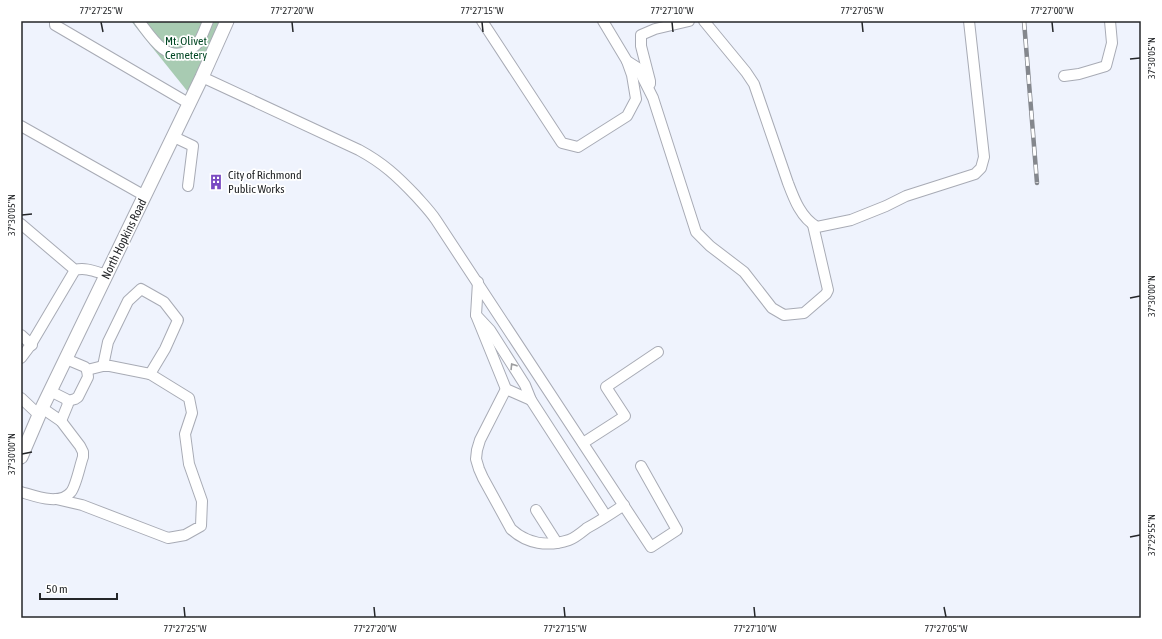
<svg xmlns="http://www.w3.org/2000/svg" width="1162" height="639" font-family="'Asap Condensed',sans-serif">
	<rect width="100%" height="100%" fill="#eff3fd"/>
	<!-- green -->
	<polygon fill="#a8cbb2" points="131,21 229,21 192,97"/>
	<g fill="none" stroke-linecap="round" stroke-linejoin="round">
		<defs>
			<g id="minor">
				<polyline points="55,21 55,25 190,104"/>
				<path d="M139,21C150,35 166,63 187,51C190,49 195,47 197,44C202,38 205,28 208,21"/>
				<polyline points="482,21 562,143 578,147 627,116 636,99 632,75 627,61"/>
				<polyline points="603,21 627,61 638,68 653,98 696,232 710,246 744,272 772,308 784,315 804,313 826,294 828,290 813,225"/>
				<path d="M704,21L746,72L754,84L788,183C794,199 801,218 817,227L851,220L886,206L906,196L975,174L981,168L984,157L969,21"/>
				<polyline points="1064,76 1079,74 1106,66 1112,43 1110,21"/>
				<path d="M202,77L359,150C383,163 397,176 416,196C423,204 430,211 436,220L651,547L677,530L641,466"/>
				<polyline points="650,84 650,81 641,46 641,35 655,29 689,21"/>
				<polyline points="21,126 145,196"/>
				<polyline points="174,137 193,146 188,186"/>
				<polyline points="21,224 75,270"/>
				<polyline points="478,282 476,315 506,389 531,400"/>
				<polyline points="476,315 490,330 525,385 531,400 606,516"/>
				<polyline points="21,335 32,345"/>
				<path d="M21,358L30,346L75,270C86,267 96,272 107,275"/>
				<polyline points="66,359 85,367 87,370 88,377 78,397 75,399 68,401"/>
				<polyline points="103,366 108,342 128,301 141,289 164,302 178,320 165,349 150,374"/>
				<path d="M506,389L480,440L477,450L476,459L479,469L483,478L511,529C527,544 548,547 569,540C575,538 582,532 587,528C600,521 612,513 624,505"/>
				<polyline points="50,391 66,399 68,404 61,421"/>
				<polyline points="21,398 39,415"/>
				<polyline points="583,443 625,416 606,387 658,352"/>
				<path d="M21,492C35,496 60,506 71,492C76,486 80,465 83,457V452L80,446L61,421L42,408"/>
				<polyline points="56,499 82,505 168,538 185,535 201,526 202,501 189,464 185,434 192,413 189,398 150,374 110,366 103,366 87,370"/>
				<polyline points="536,510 557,543"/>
			</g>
			<polyline id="major" points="21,457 42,408 202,77 227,21"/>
		</defs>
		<!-- minor casing -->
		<use href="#minor" stroke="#a8abb5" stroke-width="12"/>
		<!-- major casing -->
		<use href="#major" stroke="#a8abb5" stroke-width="15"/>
		<!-- minor -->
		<use href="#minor" stroke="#fff" stroke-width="10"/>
		<!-- major -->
		<use href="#major" stroke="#fff" stroke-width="13"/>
		<defs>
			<polyline id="rail" points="1024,21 1037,183"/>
		</defs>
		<!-- rail casing -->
		<use href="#rail" stroke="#84878d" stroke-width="4.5"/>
		<!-- rail -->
		<use href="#rail" stroke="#fff" stroke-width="3" stroke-dasharray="9" stroke-linecap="butt"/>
	</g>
	<!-- one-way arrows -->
	<defs><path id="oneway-chevron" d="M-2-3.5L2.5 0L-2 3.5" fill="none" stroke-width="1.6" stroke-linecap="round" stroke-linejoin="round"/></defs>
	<use stroke="#9c9d9f" href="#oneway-chevron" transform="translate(513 366) rotate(-122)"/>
	<!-- ticks -->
	<path fill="none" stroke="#242629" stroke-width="1.5" d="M101,22L103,32M292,22L293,32M482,22L483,32M672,22L673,32M862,22L863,32M1052,22L1053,32M1130,59L1140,58M22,215L32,214M1130,298L1140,296M22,454L32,452M1130,537L1140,535M184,607L185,617M374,607L375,617M564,607L565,617M754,607L755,617M944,607L946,617"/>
	<!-- icons -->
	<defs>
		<symbol id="building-bare" viewBox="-9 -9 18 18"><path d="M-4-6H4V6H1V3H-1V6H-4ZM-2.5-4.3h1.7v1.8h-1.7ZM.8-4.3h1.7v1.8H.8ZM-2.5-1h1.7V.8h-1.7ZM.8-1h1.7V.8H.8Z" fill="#794ac2" stroke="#fff" stroke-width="2.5" paint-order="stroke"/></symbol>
	</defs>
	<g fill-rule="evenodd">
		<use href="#building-bare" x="205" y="171" width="22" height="22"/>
	</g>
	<g text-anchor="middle" stroke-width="3.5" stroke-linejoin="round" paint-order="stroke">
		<!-- park labels -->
		<g font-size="12" fill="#004623" stroke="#fff">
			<text x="186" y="45">Mt. Olivet<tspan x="186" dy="14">Cemetery</tspan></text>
		</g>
		<!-- poi labels -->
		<g font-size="12" fill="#242629" stroke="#fff" text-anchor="start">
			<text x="228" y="179">City of Richmond<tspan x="228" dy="14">Public Works</tspan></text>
		</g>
		<!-- street labels -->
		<g font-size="12" fill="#242629" stroke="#fff">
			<text transform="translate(124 239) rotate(-64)" y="4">North Hopkins Road</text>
		</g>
	</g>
	<!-- border -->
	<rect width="1162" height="639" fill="none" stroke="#ffffff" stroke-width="44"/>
	<!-- scale -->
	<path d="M40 593v6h77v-6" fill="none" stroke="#242629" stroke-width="2"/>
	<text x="46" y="593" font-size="12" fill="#242629" stroke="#ffffff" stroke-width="3" paint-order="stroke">50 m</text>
	<rect x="22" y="22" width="1118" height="595" fill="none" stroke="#242629" stroke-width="1.5"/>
	<g font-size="10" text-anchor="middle" fill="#242629">
		<text x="101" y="14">77°27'25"W</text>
		<text x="292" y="14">77°27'20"W</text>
		<text x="482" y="14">77°27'15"W</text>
		<text x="672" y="14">77°27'10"W</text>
		<text x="862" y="14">77°27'05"W</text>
		<text x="1052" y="14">77°27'00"W</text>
		<text transform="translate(1151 58) rotate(-90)" y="4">37°30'05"N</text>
		<text transform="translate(11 215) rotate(-90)" y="4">37°30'05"N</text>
		<text transform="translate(1151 296) rotate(-90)" y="4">37°30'00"N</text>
		<text transform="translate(11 454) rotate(-90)" y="4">37°30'00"N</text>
		<text transform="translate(1151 535) rotate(-90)" y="4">37°29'55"N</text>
		<text x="185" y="632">77°27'25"W</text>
		<text x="375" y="632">77°27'20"W</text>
		<text x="565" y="632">77°27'15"W</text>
		<text x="755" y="632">77°27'10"W</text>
		<text x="946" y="632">77°27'05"W</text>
	</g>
</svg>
